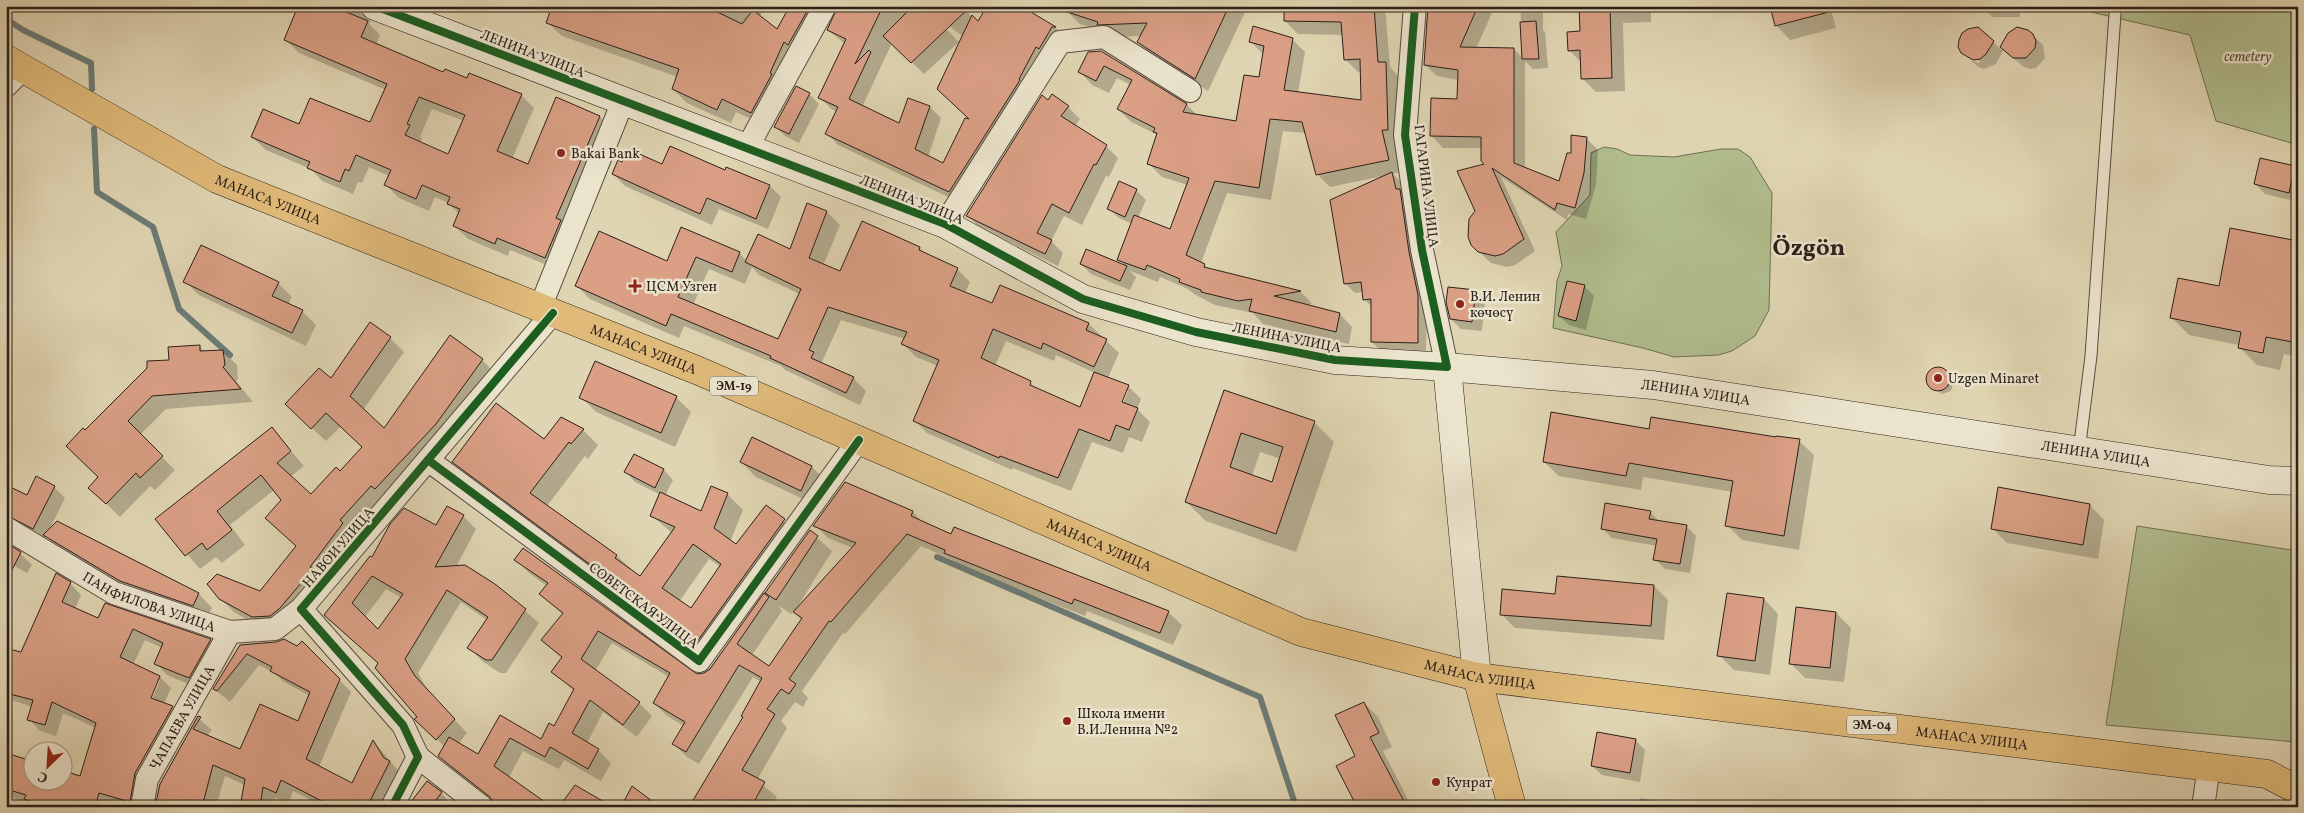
<svg xmlns="http://www.w3.org/2000/svg" width="2304" height="813" font-family="Vollkorn,serif">
	<rect width="100%" height="100%" fill="#e0d5b2"/>
	<filter id="stains"><feTurbulence type="fractalNoise" baseFrequency=".004" numOctaves="4"/><feColorMatrix values="0 0 0 0 .2 0 0 0 0 .09 0 0 0 0 .02 0 0 0 .5 -.17"/></filter>
	<radialGradient id="worn" r=".72"><stop offset=".6" stop-color="#630" stop-opacity="0"/><stop offset="1" stop-color="#630" stop-opacity=".3"/></radialGradient>
	<!-- green -->
	<g fill="#b1bd8d" stroke="#6e6e54">
		<polygon points="2065,6 2298,6 2298,145 2216,121 2190,35"/>
		<polygon points="1604,147 1617,149 1630,155 1674,157 1721,149 1738,149 1750,157 1772,193 1769,310 1755,336 1732,351 1718,355 1674,357 1643,348 1553,328 1557,281 1562,266 1556,232 1590,195 1591,153"/>
		<polygon points="2137,526 2298,551 2298,727 2296,742 2106,725"/>
	</g>
	<!-- shadow -->
	<g fill="#0003" fill-rule="evenodd">
		<path d="M299,6H376L369,24L380,35L376,45L444,74L521,95L534,108L512,159L528,166L600,117L613,130L559,270L510,250L508,256L468,239L455,226L459,214L448,203L435,197L429,211L399,198L386,185L389,176L369,167L362,183L358,182L353,194L322,181L311,169L266,150L252,137L300,126L371,123L386,90L299,53L286,40ZM432,109L464,121L449,155L420,143L422,139L420,137Z"/>
		<polygon points="525,6 539,6 537,11"/>
		<polygon points="662,6 706,6 706,8 718,14 723,6 766,6 759,17 777,31 792,6 828,6 766,126 736,112 731,123 687,103 673,89 678,77 562,36 547,22"/>
		<polygon points="838,6 896,6 947,30 959,42 924,74 892,43 862,107 900,124 909,99 930,107 941,118 928,157 943,164 973,122 963,37 924,6 961,6 978,23 988,6 1028,6 1025,9 1027,11 1056,28 1066,38 961,203 838,145 827,133 837,112 831,109 820,97 845,44 828,30"/>
		<polygon points="1069,6 1240,6 1245,12 1208,91 1152,55 1139,42 1142,36 1111,37 1106,32 1080,24 1067,11"/>
		<path d="M1285,6H1385L1390,67L1398,76L1400,142H1394L1401,172L1393,174L1401,182L1427,305L1426,351H1381L1372,342V307L1364,299L1363,292L1355,293L1346,284L1332,201L1383,176L1330,187L1317,174L1307,133L1283,131L1271,200L1227,193L1201,263L1210,270L1301,292L1312,304L1305,305L1340,314L1352,327L1349,344L1263,324L1253,313L1215,305L1194,294L1188,289L1160,277L1158,282L1130,271L1136,277L1130,290L1091,274L1081,264L1087,250L1127,268L1119,259L1132,224L1119,218L1109,209L1136,190L1146,200L1138,218L1170,230L1188,185L1162,177L1149,164L1158,135L1131,122L1118,109L1131,85L1117,78L1109,93L1092,85L1080,72L1088,53L1187,105L1198,116L1237,122L1260,79L1264,55L1250,41L1292,39L1305,52L1298,93L1362,101V72H1358L1345,59L1344,35L1298,34L1285,21ZM1185,106H1187L1181,118L1179,117Z"/>
		<polygon points="1429,6 1493,6 1491,15 1476,49 1514,49 1524,59 1520,6 1543,6 1543,30 1545,32 1548,68 1533,69 1525,61 1525,169 1560,183 1572,154 1586,138 1598,150 1596,185 1586,219 1568,214 1567,220 1501,177 1535,251 1515,265 1507,267 1491,263 1472,245 1468,228 1470,220 1477,211 1486,164 1483,148 1443,148 1432,136 1459,100 1459,80 1437,76 1425,65"/>
		<polygon points="1580,6 1651,6 1651,22 1623,23 1625,91 1596,92 1582,78 1582,63 1569,50 1581,33"/>
		<polygon points="1771,6 1830,6 1836,28 1790,40 1776,25"/>
		<polygon points="1982,6 2019,6 2020,17 1992,17"/>
		<polygon points="2032,35 2043,45 2045,58 2036,68 2030,69 2024,67 2012,57"/>
		<polygon points="1993,42 2003,51 1996,64 1984,69 1978,67 1971,60 1979,63 1980,61 1969,58 1960,46"/>
		<polygon points="809,94 819,104 799,143 785,136 775,126"/>
		<polygon points="1049,101 1068,107 1080,119 1075,126 1106,146 1118,158 1109,177 1106,176 1082,225 1064,216 1051,241 1063,253 1058,266 980,228 967,215"/>
		<polygon points="2261,159 2295,167 2298,170 2298,202 2265,194 2255,184"/>
		<polygon points="663,165 726,171 770,186 781,197 768,229 719,209 712,225 625,186 613,174"/>
		<path d="M827,212L840,225L823,266L840,273L920,248L926,255L957,269L970,282L965,293L992,304L1000,286L1089,324L1119,353L1108,378L1128,386L1141,399L1137,409L1150,422L1142,442L1129,437L1123,453L1092,442L1071,491L1013,468L1012,470L927,433L914,420L938,366L916,357L903,344L905,339L841,320L822,362L827,367L853,378L866,391L860,405L785,370L781,366L684,326L679,338L590,299L577,286L668,263L682,229L739,253L747,261L790,250ZM752,267L759,275L800,294L779,341L693,305L709,269L745,284ZM1006,341L1054,361L1056,355L1095,373L1081,409L1038,390L1030,383L995,366ZM1125,391H1128L1121,408L1119,407Z"/>
		<polygon points="2298,242 2298,357 2284,354 2280,370 2257,365 2239,347 2239,345 2189,335 2171,317"/>
		<polygon points="185,281 278,283 292,297 288,305 302,311 316,325 306,346 199,295"/>
		<polygon points="1584,286 1594,296 1586,330 1569,325 1559,316"/>
		<polygon points="1475,291 1485,301 1482,331 1461,329 1451,319"/>
		<polygon points="370,324 390,338 404,352 363,410 384,430 482,360 496,374 267,631 234,612 220,598 260,593 297,547 282,500 274,490 230,525 245,545 222,563 216,557 200,569 157,519 272,429 304,466 290,477 311,495 340,473 364,448 341,426 326,441 301,418 331,380"/>
		<polygon points="199,346 205,352 223,351 237,365 238,379 236,381 253,402 166,409 140,435 175,470 155,490 150,486 120,517 90,488 100,477 86,432 170,361"/>
		<polygon points="1939,368 1946,371 1954,382 1951,391 1942,394 1931,386 1928,376 1932,370"/>
		<path d="M1225,391L1314,422L1334,442L1296,552L1206,521L1186,502ZM1260,452L1281,459L1272,483L1252,476Z"/>
		<polygon points="581,397 676,397 691,412 675,447 596,412"/>
		<path d="M583,430L598,445L588,459L585,456L547,506L617,556L641,578L672,533L651,515L661,495L635,482L626,472L634,455L664,470L673,480L665,496L702,512L727,494L743,510L730,542L736,546L766,507L800,536L712,657L469,477L454,462L545,441ZM709,559L721,567L691,610L679,602Z"/>
		<polygon points="1650,430 1799,441 1814,455 1799,550 1742,540 1727,525 1733,492 1643,477 1641,490 1559,476 1544,462"/>
		<polygon points="752,439 812,467 826,481 816,505 756,477 741,462"/>
		<path d="M845,483L913,512L923,523L952,535L1168,612L1182,625L1173,645L1087,611L1085,616L958,566L953,560L921,546L845,634L843,633L802,691L808,698L803,707L795,702L781,721L787,728L757,780L777,797L771,807H690L744,717L761,682L753,677L699,764L687,757L674,744L684,726L667,716L654,703L669,677L612,643L595,671L639,703L652,716L637,737L603,712L587,743L598,750L611,763L601,781L564,760L559,769L523,751L496,802L453,769L440,756L445,747L416,719L418,717L379,663L339,628L373,558L463,516L476,529L456,567L495,585L539,623L506,673H500L482,661L469,647L487,620L461,602L418,673L428,691L467,733L458,744L478,756L501,717L541,741L555,727L574,691L553,672L562,658L542,640L563,615L541,594L547,586L529,573L516,559L698,675L705,674L765,595L772,598L766,593L810,532L832,551L795,611L853,548L828,538L815,525ZM386,589L402,598L378,631L365,617ZM779,606L791,614L793,611L802,620L770,667L752,655L782,611Z"/>
		<polygon points="6,487 27,497 54,487 65,498 49,530 57,523 199,594 212,608 207,618 134,594 58,548 46,536 44,539 6,535"/>
		<polygon points="2090,505 2104,520 2098,559 2007,543 1992,528"/>
		<polygon points="1650,512 1660,522 1686,526 1696,536 1690,573 1665,569 1655,559 1657,546 1612,538 1603,529"/>
		<polygon points="20,553 32,565 27,573 6,561"/>
		<path d="M70,583L81,595L75,609L98,620L210,640L221,652L200,689L167,675L156,663L162,648L145,640L133,665L160,677L171,688L164,704L172,707L183,719L142,807H120L110,804L109,807H33L30,803L6,796V754L32,761V780L81,778L96,728L63,713L56,736L40,731L29,719L32,707L6,698V666L38,653ZM157,680H160L150,704L148,703Z"/>
		<polygon points="1654,586 1668,600 1664,640 1515,628 1501,614 1557,596"/>
		<polygon points="1764,599 1778,614 1770,675 1734,670 1719,655"/>
		<polygon points="1797,609 1836,613 1851,628 1844,682 1805,678 1790,663"/>
		<polygon points="302,642 351,692 319,767 352,784 374,742 401,774 384,807 306,807 309,799 293,791 288,804 275,798 273,807 242,807 245,785 225,776 216,807 157,807 198,718 212,730 207,736 241,751 299,722 310,696 284,682 274,673 259,665 230,702 214,689 240,646 297,647"/>
		<polygon points="1364,703 1378,717 1392,747 1383,751 1412,807 1358,807 1356,757"/>
		<polygon points="1635,740 1645,750 1640,782 1602,775 1592,766"/>
		<polygon points="441,793 454,807 409,807"/>
		<polygon points="1640,798 1698,807 1638,807"/>
	</g>
	<g fill="none" stroke-linecap="round" stroke-linejoin="round">
		<!-- stream -->
		<g stroke="#6b7b76" stroke-width="6">
			<polyline points="6,19 23,30 91,63 92,89"/>
			<polyline points="94,129 97,192 153,227 179,309 230,355"/>
			<polyline points="937,557 1260,697 1296,807"/>
		</g>
	</g>
	<!-- building -->
	<g fill="#da9f85" stroke="#2b1f1a" fill-rule="evenodd">
		<path d="M298,6H332L368,21L361,37L443,72L445,69L467,78L469,73L522,94L497,151L528,164L556,97L600,116L556,218L561,220L545,258L497,238L495,244L453,226L460,209L447,204L450,197L422,185L416,199L384,185L391,170L356,155L349,171L345,169L340,182L307,168L310,162L251,137L263,109L299,124L310,98L370,122L387,84L284,40ZM419,97L465,115L448,154L405,135L410,125L407,124Z"/>
		<polygon points="552,6 705,6 742,24 753,10 777,29 787,11 776,6 810,6 788,45 784,42 770,73 772,74 751,113 722,99 717,110 672,89 679,69 546,23"/>
		<polygon points="838,6 883,6 855,64 869,50 871,52 849,99 899,123 908,98 930,106 915,149 943,163 965,118 969,119 937,89 972,15 978,21 987,6 1021,6 1056,27 1052,27 1039,49 1036,47 1019,79 1020,80 949,192 825,134 838,107 818,98 846,39 827,30"/>
		<polygon points="913,6 971,6 911,63 883,36"/>
		<polygon points="1061,6 1229,6 1195,79 1137,42 1147,23 1097,25 1098,22 1061,10"/>
		<polygon points="1284,6 1374,6 1378,62 1386,62 1388,130 1382,130 1389,160 1316,175 1302,122 1270,119 1259,188 1215,181 1186,255 1205,264 1204,267 1301,291 1274,296 1340,313 1336,332 1249,311 1252,299 1238,301 1201,292 1201,290 1179,282 1180,279 1147,265 1145,270 1117,260 1134,215 1170,229 1189,178 1147,164 1157,133 1153,132 1155,128 1117,109 1132,80 1104,66 1096,81 1078,72 1088,52 1101,51 1187,104 1183,112 1236,121 1244,75 1259,77 1264,46 1249,42 1253,26 1293,38 1284,90 1361,100 1360,59 1344,60 1341,22 1284,21"/>
		<polygon points="1428,6 1478,6 1460,47 1514,48 1514,163 1559,181 1567,153 1571,153 1571,135 1587,137 1584,173 1575,208 1557,203 1555,210 1492,168 1524,239 1503,254 1495,256 1478,252 1471,245 1468,237 1469,219 1475,211 1457,171 1484,164 1481,161 1481,137 1430,136 1431,98 1457,99 1458,70 1424,65"/>
		<polygon points="1579,6 1610,6 1612,78 1581,79 1580,50 1568,51 1567,32 1580,31"/>
		<polygon points="1770,6 1829,6 1829,12 1775,26"/>
		<polygon points="1536,21 1539,59 1522,59 1520,22"/>
		<polygon points="1978,27 1994,41 1986,54 1980,59 1973,60 1961,53 1958,47 1959,40 1962,33 1968,29"/>
		<polygon points="2017,27 2028,30 2033,34 2036,41 2035,48 2026,58 2013,58 2000,47 2008,33"/>
		<polygon points="796,86 810,93 789,134 774,127"/>
		<polygon points="1052,94 1069,106 1061,116 1107,145 1096,165 1094,164 1069,213 1052,204 1037,233 1052,240 1045,254 966,216 1042,95 1048,100"/>
		<polygon points="670,146 725,170 726,167 770,185 756,219 707,198 700,214 612,174 618,160 622,162 628,149 662,164"/>
		<polygon points="2260,158 2295,166 2289,193 2254,184"/>
		<polygon points="1392,172 1396,189 1400,189 1409,252 1418,295 1418,343 1371,342 1371,299 1363,300 1361,282 1344,284 1330,200"/>
		<polygon points="1119,181 1137,189 1125,217 1107,209"/>
		<polygon points="807,203 827,211 809,258 840,271 862,221 920,247 919,250 958,268 950,286 992,303 1000,285 1089,323 1086,330 1107,339 1094,367 1043,343 1041,349 993,329 981,358 1031,381 1030,385 1080,407 1094,372 1129,385 1122,402 1138,408 1129,430 1116,425 1110,441 1079,429 1058,478 1000,456 999,458 913,421 939,360 901,344 907,332 828,307 809,350 814,352 811,358 854,377 846,393 770,358 771,356 671,314 666,326 575,286 599,231 667,261 681,227 740,252 732,272 696,257 678,297 778,339 801,289 745,262 758,234 790,249"/>
		<polygon points="2230,228 2298,241 2298,343 2266,337 2263,353 2238,348 2241,332 2170,318 2178,278 2219,286"/>
		<polygon points="201,245 279,282 272,296 303,310 292,333 183,282"/>
		<polygon points="1086,249 1127,266 1120,281 1080,264"/>
		<polygon points="1567,281 1585,285 1576,321 1558,316"/>
		<polygon points="1448,287 1476,290 1472,322 1450,319 1446,302"/>
		<polygon points="370,322 391,337 350,396 384,428 450,335 483,359 436,424 375,489 371,486 340,520 343,523 310,567 313,569 280,608 270,616 252,617 219,599 207,584 217,574 260,591 296,546 265,518 281,500 261,475 217,511 232,530 207,550 202,543 185,556 155,519 272,427 291,451 277,463 311,494 336,467 340,471 362,447 326,413 311,429 285,404 319,368 331,378"/>
		<polygon points="200,345 200,351 223,350 225,365 223,367 241,389 152,396 128,421 163,456 140,478 136,473 106,504 88,488 98,477 66,446 83,428 85,430 147,368 147,361 169,360 168,347"/>
		<polygon points="595,361 677,396 661,433 579,398"/>
		<circle cx="1938" cy="379" r="12"/>
		<path d="M1224,390L1315,421L1276,534L1185,502ZM1241,433L1283,447L1272,482L1230,467Z"/>
		<path d="M496,403L544,439L561,417L584,429L571,444L569,442L530,493L617,555L615,558L640,576L675,527L650,516L660,492L701,511L711,486L728,493L714,528L736,544L766,505L785,519L696,643L452,462ZM693,544L721,564L691,608L662,588Z"/>
		<polygon points="1551,412 1649,429 1651,417 1776,437 1776,436 1800,439 1784,536 1725,526 1733,481 1629,463 1626,476 1543,462"/>
		<polygon points="752,437 812,466 801,491 740,462"/>
		<polygon points="634,454 664,469 655,488 624,472"/>
		<polygon points="36,476 55,486 33,529 6,515 6,485 27,495"/>
		<polygon points="845,482 913,511 911,516 951,534 954,527 1169,611 1160,633 1074,599 1072,604 944,553 945,550 907,534 831,622 829,621 789,679 796,684 789,694 781,689 767,709 775,714 742,770 765,782 751,807 689,807 743,717 741,716 762,678 739,665 686,752 672,744 685,722 653,703 670,673 598,631 581,659 640,702 623,725 590,700 572,733 599,749 588,769 550,747 545,757 510,738 494,766 552,807 495,807 490,797 438,756 449,737 478,754 500,715 541,739 549,723 554,726 574,689 551,672 562,657 541,640 563,613 539,594 548,583 514,560 523,548 697,674 704,673 710,669 764,593 769,597 737,644 769,666 802,618 793,612 856,543 813,526"/>
		<polygon points="1998,487 2090,504 2083,545 1991,529"/>
		<polygon points="1605,503 1651,511 1649,519 1687,525 1680,564 1653,560 1657,539 1601,529"/>
		<path d="M447,506L464,515L435,567L465,565L495,584L526,609L492,660H486L467,648L488,617L447,590L405,659L415,676L455,719L436,740L414,719L417,717L375,668L378,663L324,615L370,556L372,557L390,524L404,508L436,525ZM372,576L403,594L378,629L352,603Z"/>
		<polygon points="57,521 199,593 193,606 120,581 43,535"/>
		<polygon points="810,530 818,536 776,600 765,593"/>
		<polygon points="6,543 21,552 6,582"/>
		<polygon points="56,573 71,582 62,602 98,618 105,603 211,639 189,678 154,664 163,643 133,629 120,657 160,676 151,698 173,706 135,773 130,802 99,793 95,807 45,807 24,799 26,795 6,789 6,753 32,761 32,780 62,780 62,770 80,776 96,723 52,702 45,725 27,720 33,700 6,693 6,657 9,649 21,652"/>
		<polygon points="1557,576 1654,585 1651,626 1500,615 1502,589 1555,594"/>
		<polygon points="1727,593 1764,598 1755,661 1717,656"/>
		<polygon points="1796,607 1836,612 1830,668 1789,664"/>
		<polygon points="284,639 297,646 302,641 340,679 306,759 352,783 373,740 384,758 390,761 367,807 333,807 281,780 276,793 263,787 260,807 240,807 245,779 213,765 202,807 155,807 160,784 198,716 201,717 193,729 240,749 260,704 298,721 310,692 270,671 272,667 247,654 217,691 213,689 240,645 276,642"/>
		<polygon points="1364,702 1379,733 1370,737 1407,807 1357,807 1336,766 1355,756 1335,715"/>
		<polygon points="1597,732 1636,739 1630,773 1591,766"/>
		<polygon points="427,781 442,792 431,807 407,807"/>
		<polygon points="575,785 613,807 559,807"/>
		<polygon points="632,786 660,807 621,807"/>
	</g>
	<g fill="none" stroke-linecap="round" stroke-linejoin="round">
		<defs>
			<polyline id="lane" points="2079,451 2091,356 2115,14"/>
			<g id="street">
				<polyline points="1415,6 1405,135 1422,250 1447,367"/>
				<polyline points="6,86 23,69"/>
				<polyline points="747,148 825,6"/>
				<polyline points="945,224 1060,42 1104,37 1190,91"/>
				<polyline points="540,308 623,101"/>
				<polyline points="428,460 699,661 859,440"/>
				<path id="s1" d="M6,528L114,593L230,632L275,629L301,609"/>
				<polyline points="418,757 482,807"/>
				<path id="s2" d="M142,807L147,779L230,632"/>
				<polyline points="392,807 418,757 403,725 301,609 553,313"/>
				<polyline points="2203,807 2209,767"/>
			</g>
			<g id="secondary">
				<path id="s3" d="M375,6L945,224L1083,299L1196,332L1335,360L1447,367L1653,385L2269,480L2298,481"/>
				<polyline points="1447,367 1477,677"/>
			</g>
			<g id="primary">
				<path id="s4" d="M6,59L217,179L699,371L1301,632L1477,677L2267,774L2298,790"/>
				<polyline points="1477,677 1512,807"/>
			</g>
		</defs>
		<!-- lane casing -->
		<use href="#lane" stroke="#584c40" stroke-width="13"/>
		<!-- street casing -->
		<use href="#street" stroke="#584c40" stroke-width="24"/>
		<!-- secondary casing -->
		<use href="#secondary" stroke="#2b1f1a" stroke-width="29"/>
		<!-- primary casing -->
		<use href="#primary" stroke="#2b1f1a" stroke-width="29"/>
		<!-- lane -->
		<use href="#lane" stroke="#ebe4cd" stroke-width="11"/>
		<!-- street -->
		<use href="#street" stroke="#ebe4cd" stroke-width="22"/>
		<!-- secondary -->
		<use href="#secondary" stroke="#ebe4cd" stroke-width="28"/>
		<!-- primary -->
		<use href="#primary" stroke="#e0ba79" stroke-width="28"/>
		<defs>
			<g id="cycleway">
				<polyline points="375,6 945,224 1083,299 1196,332 1335,360 1447,367 1422,250 1405,135 1415,6"/>
				<polyline points="428,460 699,661 859,440"/>
				<polyline points="392,807 418,757 403,725 301,609 553,313"/>
			</g>
		</defs>
		<!-- cycleway casing -->
		<use href="#cycleway" stroke="#ebe4cd" stroke-width="11"/>
		<!-- cycleway -->
		<use href="#cycleway" stroke="#1b5e20" stroke-width="8"/>
	</g>
	<!-- markers -->
	<g fill="#8f2418" stroke="#ebe4cd" stroke-width="2">
		<circle cx="561" cy="153" r="5"/>
		<path d="M632.5 278.5h5v5h5v5h-5v5h-5v-5h-5v-5h5z"/>
		<circle cx="1460" cy="304" r="5"/>
		<circle cx="1938" cy="378" r="5"/>
		<circle cx="1067" cy="721" r="5"/>
		<circle cx="1436" cy="782" r="5"/>
	</g>
	<g text-anchor="middle" stroke-width="5" stroke-linejoin="round" paint-order="stroke">
		<!-- shield labels -->
		<g fill="#ebe4cd" stroke="#655a50" stroke-width="1">
			<rect x="710" y="376.5" width="48" height="19" rx="4"/>
			<rect x="1847" y="715.5" width="50" height="19" rx="4"/>
		</g>
		<g font-size="12" font-weight="bold" fill="#2b1f1a">
			<text x="734" y="390">ЭМ-19</text>
			<text x="1872" y="729">ЭМ-04</text>
		</g>
		<!-- street labels -->
		<g font-size="14" fill="#2b1f1a" stroke="#ebe4cd">
			<text transform="translate(533 53) rotate(21)" y="5">ЛЕНИНА УЛИЦА</text>
			<text transform="translate(1427 186) rotate(83)" y="5">ГАГАРИНА УЛИЦА</text>
			<text dy="5" stroke="none"><textPath href="#s4" startOffset="298">МАНАСА УЛИЦА</textPath></text>
			<text transform="translate(912 199) rotate(22)" y="5">ЛЕНИНА УЛИЦА</text>
			<text transform="translate(1287 337) rotate(11)" y="5">ЛЕНИНА УЛИЦА</text>
			<text dy="5" stroke="none"><textPath href="#s4" startOffset="702">МАНАСА УЛИЦА</textPath></text>
			<text dy="5" stroke="none"><textPath href="#s3" startOffset="1389">ЛЕНИНА УЛИЦА</textPath></text>
			<text dy="5" stroke="none"><textPath href="#s3" startOffset="1794">ЛЕНИНА УЛИЦА</textPath></text>
			<text dy="5" stroke="none"><textPath href="#s4" startOffset="1198">МАНАСА УЛИЦА</textPath></text>
			<text transform="translate(338 547) rotate(-49)" y="5">НАВОИ УЛИЦА</text>
			<text dy="5" stroke="none"><textPath href="#s1" startOffset="162">ПАНФИЛОВА УЛИЦА</textPath></text>
			<text transform="translate(644 605) rotate(37)" y="5">СОВЕТСКАЯ УЛИЦА</text>
			<text dy="5" stroke="none"><textPath href="#s4" startOffset="1602">МАНАСА УЛИЦА</textPath></text>
			<text dy="5" stroke="none"><textPath href="#s2" startOffset="99">ЧАПАЕВА УЛИЦА</textPath></text>
			<text dy="5" stroke="none"><textPath href="#s4" startOffset="2098">МАНАСА УЛИЦА</textPath></text>
		</g>
		<!-- park labels -->
		<g font-size="14" font-style="italic" fill="#534e3c" stroke="#ebe4cd">
			<text x="2248" y="61">cemetery</text>
		</g>
		<!-- poi labels -->
		<g font-size="14" fill="#2b1f1a" stroke="#ebe4cd" text-anchor="start">
			<text x="571" y="158">Bakai Bank</text>
			<text x="646" y="291">ЦСМ Узген</text>
			<text x="1470" y="301">В.И. Ленин<tspan x="1470" dy="16">көчөсү</tspan></text>
			<text x="1948" y="383">Uzgen Minaret</text>
			<text x="1077" y="718">Школа имени<tspan x="1077" dy="16">В.И.Ленина №2</tspan></text>
			<text x="1446" y="787">Кунрат</text>
		</g>
		<!-- town labels -->
		<g font-size="24" font-weight="bold" fill="#2b1f1a" stroke="#ebe4cd">
			<text x="1809" y="255">Özgön</text>
		</g>
	</g>
	<!-- margin -->
	<rect width="2304" height="813" fill="none" stroke="#e0d5b2" stroke-width="25"/>
	<rect x="8" y="8" width="2289" height="798" fill="none" stroke="#2b1f1a" stroke-width="2.5"/>
	<rect x="12" y="12" width="2279" height="788" fill="none" stroke="#2b1f1a"/>
	<!-- north arrow -->
	<g transform="translate(48 766) rotate(205)"><circle r="24" fill="#ebe4cd" stroke="#9e9585"/>
	<path d="M0-4L9 19L0 12L-9 19Z" fill="#8f2418"/>
	<text y="-8" font-size="14" font-weight="bold" text-anchor="middle" fill="#2b1f1a">С</text>
	</g>
	<rect width="100%" height="100%" filter="url(#stains)"/>
	<rect width="100%" height="100%" fill="url(#worn)"/>
</svg>
